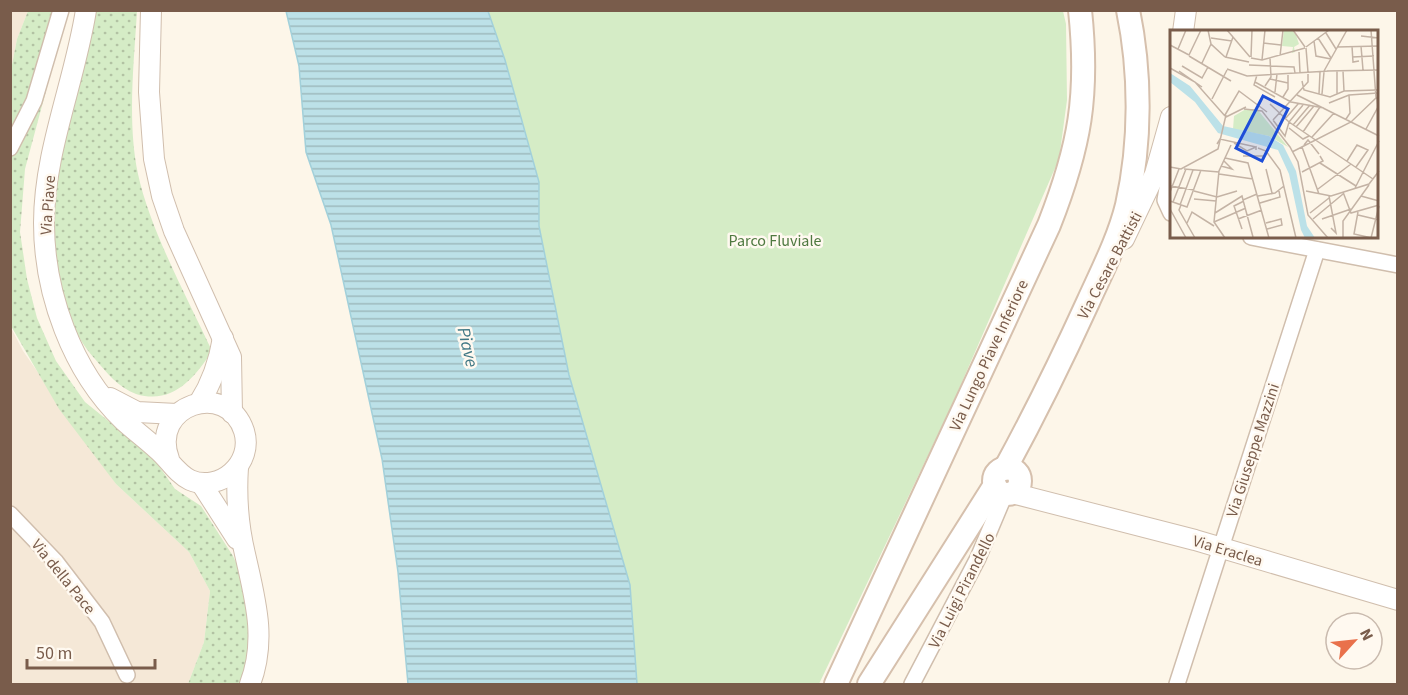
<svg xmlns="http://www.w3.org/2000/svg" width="1408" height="695" font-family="'Source Sans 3',sans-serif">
	<defs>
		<pattern id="grass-dots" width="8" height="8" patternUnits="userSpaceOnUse" patternTransform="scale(1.5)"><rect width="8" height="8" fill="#d5ecc6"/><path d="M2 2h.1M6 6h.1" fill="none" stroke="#b2c2a3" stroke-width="1.8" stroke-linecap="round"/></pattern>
		<pattern id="water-rules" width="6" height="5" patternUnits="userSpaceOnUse" patternTransform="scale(1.5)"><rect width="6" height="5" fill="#bce1e8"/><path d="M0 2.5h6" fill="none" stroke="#9ebabe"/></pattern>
	</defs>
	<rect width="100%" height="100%" fill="#fdf6e9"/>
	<!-- residential -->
	<g fill="#f5e8d7">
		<polygon points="11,11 28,11 17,39 11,70"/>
		<polygon points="10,326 23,351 116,484 189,552 210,591 204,642 188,684 11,684"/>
	</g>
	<!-- grass -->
	<g fill="url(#grass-dots)">
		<polygon points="28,11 64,11 57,50 25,169 20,232 27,279 37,318 56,361 85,402 152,456 175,489 201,506 233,556 246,584 250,648 242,684 188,684 204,642 210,591 189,552 116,484 59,409 11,326 11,70 17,39"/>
		<path d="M95,11H137C134,63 127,122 138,174C150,230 188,299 212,351C194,379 172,405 136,394C119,388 106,372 95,359C53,312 46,234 55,174C59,153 67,133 72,112C82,79 89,45 95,11Z"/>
	</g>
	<!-- park -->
	<polygon fill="#d5ecc6" points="488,11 1063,11 1066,24 1067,100 1059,159 952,405 819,684 637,684 630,585 569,375 539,226 539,182 505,60"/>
	<!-- water -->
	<polygon fill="url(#water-rules)" stroke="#a2d0da" stroke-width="1.5" points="286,11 488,11 505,60 539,182 539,226 569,375 630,585 637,684 408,684 398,572 382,459 331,225 306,152 299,66"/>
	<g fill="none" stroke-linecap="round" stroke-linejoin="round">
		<defs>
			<g id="minor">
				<polyline points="10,148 34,101 61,10"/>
				<polyline points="1171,165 1165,200 1171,213"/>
				<polyline points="1251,237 1398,265"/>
				<polyline points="10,514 56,562 102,622 127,675"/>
				<polyline points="912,684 978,558 1005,494"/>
				<polyline points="1177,684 1317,250"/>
			</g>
			<g id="tertiary">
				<path d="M86,10C75,81 44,151 44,223C44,293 72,371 123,420C134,430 146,439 157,449C169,459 176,473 190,480C220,493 254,463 244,431C227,379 149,405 169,459"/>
				<polyline points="151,10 149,92 154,159 162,196 174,231 231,357 232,413"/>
				<polyline points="1183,32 1186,10"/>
				<polyline points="1124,239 1155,174 1171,117"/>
				<polyline points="110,398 137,412 177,414"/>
				<path d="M199,403C212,383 219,362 223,338"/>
				<path d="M238,467C236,497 238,525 245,554C255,599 267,639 250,684"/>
				<polyline points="201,483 237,539"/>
				<polyline points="1012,493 1195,540 1398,600"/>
			</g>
			<g id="secondary">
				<circle cx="1007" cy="481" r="13"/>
				<path d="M1005,469C1035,414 1062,359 1088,302C1102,271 1119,238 1127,205C1141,143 1141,73 1128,10"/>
				<path d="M836,684L1049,225C1080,146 1089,95 1080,10"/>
				<polyline points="869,684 995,485"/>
			</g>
		</defs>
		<!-- minor casing -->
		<use href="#minor" stroke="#d0bead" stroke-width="18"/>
		<!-- tertiary casing -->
		<use href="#tertiary" stroke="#d0bead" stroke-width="22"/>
		<!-- secondary casing -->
		<use href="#secondary" stroke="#d6c0ad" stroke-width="26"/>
		<!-- minor -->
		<use href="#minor" stroke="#fff" stroke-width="15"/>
		<!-- tertiary -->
		<use href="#tertiary" stroke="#fff" stroke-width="20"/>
		<!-- secondary -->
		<use href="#secondary" stroke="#fff" stroke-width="22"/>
	</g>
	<g text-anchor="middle" stroke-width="5" stroke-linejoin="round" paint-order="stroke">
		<!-- street labels -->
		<g font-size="16" fill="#795c4b" stroke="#fff9f0">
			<text transform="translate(47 205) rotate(-86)" y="6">Via Piave</text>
			<text transform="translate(1109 265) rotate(-62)" y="6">Via Cesare Battisti</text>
			<text transform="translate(988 355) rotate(-65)" y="6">Via Lungo Piave Inferiore</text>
			<text transform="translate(1252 450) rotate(-72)" y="6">Via Giuseppe Mazzini</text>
			<text transform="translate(1228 550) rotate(17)" y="6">Via Eraclea</text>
			<text transform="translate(64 576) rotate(51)" y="6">Via della Pace</text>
			<text transform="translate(961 590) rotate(-63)" y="6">Via Luigi Pirandello</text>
		</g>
		<!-- park labels -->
		<g font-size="16" fill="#4f7940" stroke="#fff9f0">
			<text x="775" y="246">Parco Fluviale</text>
		</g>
		<!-- water labels -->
		<g font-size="18" font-style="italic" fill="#407885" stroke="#fff9f0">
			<text transform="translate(468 347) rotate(77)" y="6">Piave</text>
		</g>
	</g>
	<!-- overview -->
	<g transform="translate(1170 30)">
		<rect width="208" height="208" fill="#fdf6e9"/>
		<path d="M114,0H122L126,5L129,14L124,17L125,22L122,23L123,17L112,16ZM76,79H87L118,117L99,106L63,99L64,86Z" fill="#d5ecc6"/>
		<path d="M0,43L20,56L53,96L99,106L113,115L126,141L137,196L145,208H135L131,200L119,144L108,120L48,103L25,72L0,52Z" fill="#bce1e8"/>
		<path fill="none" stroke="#c4b3a5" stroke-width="1.5" d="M38,0L41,14L55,27M57,0L80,27M123,0L135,17M156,3L166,19M191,6L209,8M41,8L62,11M148,8L161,28M144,11L146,26L161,29M93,13L111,15M0,15L19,25M182,16L183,32L189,31M191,16L193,40M136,17L159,0M167,17L209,16M136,18L138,42M8,19L16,0M129,22L130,43M19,25L31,0M19,26L61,51M110,26L113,0M55,27L79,32M56,27L63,7M81,27L82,0M182,27L204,26M81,28L92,30L135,18M92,30L95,0M32,33L41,14M79,35L124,37L125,43M12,36L32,48L38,37M0,38L25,52L55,86M57,39L77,46L159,41M9,41L32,57M154,41L177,0M157,41L209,40M167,41V64M173,41L174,61M87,45L84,55L105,67M100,49L118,53M132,51L134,60L160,67L174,61L207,60M85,52L121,72L154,78M95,56L101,47L100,28M105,62L107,44M149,64L150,42M152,64L154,42M127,65L209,106M113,67L118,59V43M42,69L57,40M159,73L179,65L208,63M100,74L119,92L203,149M74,79L92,81L120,117L128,132L138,185L158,208M55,85L69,61L97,82M56,87L76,77M115,89L128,74M176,89L180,83L179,65M103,90L115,106L119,92L133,75M103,90L138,52V44M123,95L140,75M126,97L144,76M119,98L133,109L139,106M196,99L208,77L207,67M133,102L150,77M142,107L164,83M64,113L77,121L86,117V120M47,114L50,109L86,117M134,115L138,110L149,124M132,117L149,164M88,118L96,121L110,140L126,208M122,122L181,92L206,68L201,0M73,126H93M55,128L78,133L99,208M177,131L187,115L198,120L186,137M150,133L186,156M51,136L62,139L54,131M0,137L11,139L48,119L56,85M14,139L49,142M96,139L102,163M132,142L153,131L150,126M49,144L83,149M1,156L24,160M185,158L209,111M148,159L181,134M24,161L47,167L67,161M136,161L161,166L199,154L209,141M0,162L9,139M173,162L181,183L209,175M88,166L105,163L114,156M159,166L166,203L161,198M191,166L209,171M24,169L46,171M73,170L83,207M0,171L17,177L31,140M3,172L16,139M90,173L110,167L109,161M10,175L23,140M11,175L9,180L25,208M0,179L16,208M188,182L184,204L202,208M45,183L72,166L73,170L87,164M140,183L159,168M188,185L209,190M68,189L92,180M143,189L173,164M152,189L181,179M44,192L76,178M17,193L22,182L44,196M96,193L111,189L112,195L97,199M72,199L64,176L74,171M55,208L44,192L49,141L61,115M173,208V191L199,155M201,208L209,176"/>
		<path fill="#1d4ed8" fill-opacity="0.15" stroke="#1d4ed8" stroke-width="3" d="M93,66L118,79L92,131L66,118Z"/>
		<rect width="208" height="208" fill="none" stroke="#795c4b" stroke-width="3"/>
	</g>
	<!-- border -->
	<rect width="1408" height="695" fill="none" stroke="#795c4b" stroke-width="24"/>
	<!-- north arrow -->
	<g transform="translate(1354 641) rotate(63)"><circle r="28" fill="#fff9f0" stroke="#c9baae" stroke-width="1.5"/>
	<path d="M0-4.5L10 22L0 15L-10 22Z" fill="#e9714b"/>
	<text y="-9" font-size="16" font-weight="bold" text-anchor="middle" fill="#795c4b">N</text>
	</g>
	<!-- scale -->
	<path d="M27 659v9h128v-9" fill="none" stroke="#795c4b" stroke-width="3"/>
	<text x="36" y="659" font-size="18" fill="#795c4b" stroke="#fff9f0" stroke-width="4.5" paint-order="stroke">50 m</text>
</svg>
